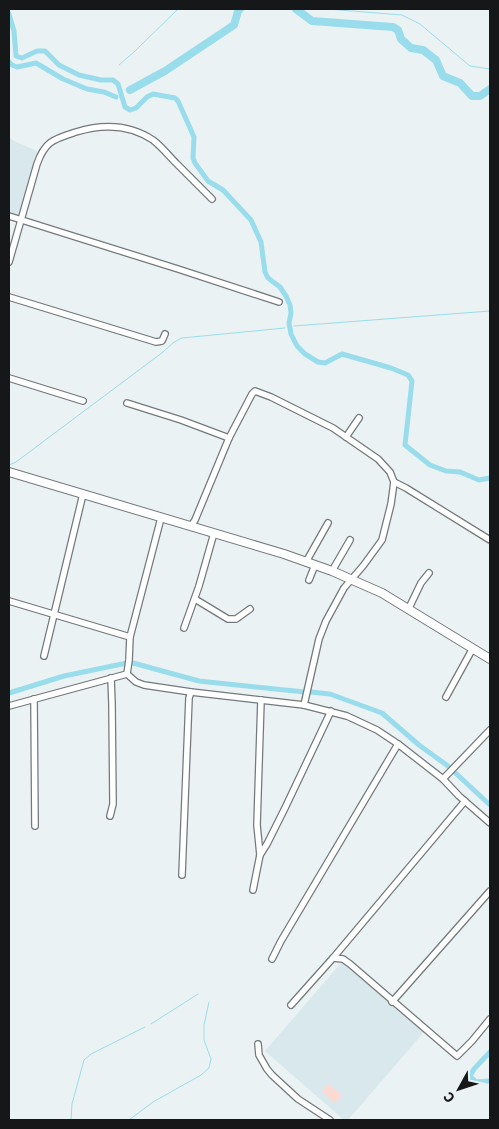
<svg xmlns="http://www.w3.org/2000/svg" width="499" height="1129" font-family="'IBM Plex Sans',sans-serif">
	<rect width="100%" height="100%" fill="#ebf2f4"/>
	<!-- built -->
	<g fill="#d8e8ec">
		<polygon points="9,137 14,141 37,151 20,215 9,212"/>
		<polygon points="342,962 424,1032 348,1120 344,1120 265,1051"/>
	</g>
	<!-- green -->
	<polygon fill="#fcd9d1" points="328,1084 342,1095 335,1103 322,1091"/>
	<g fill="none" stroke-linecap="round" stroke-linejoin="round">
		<!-- stream -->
		<g stroke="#99ddec" stroke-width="1">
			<polyline points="327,9 402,15 420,24 470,66 490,69"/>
			<polyline points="119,65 135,51 178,9"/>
			<polyline points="294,326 490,311"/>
			<polyline points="9,465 16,462 163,352 174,342 182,338 285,328"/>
			<polyline points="151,1024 198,994"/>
			<polyline points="71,1120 72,1104 84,1060 91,1054 145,1027"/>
			<polyline points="129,1120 153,1102 201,1075 209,1068 211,1059 204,1040 204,1025 209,1002"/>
		</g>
		<!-- canal -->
		<g stroke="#99ddec" stroke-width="5">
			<polyline points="9,14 14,31 16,56 22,58 37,51 45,51 59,65 79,75 101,80 113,80 118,84 125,107 130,110 136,108 147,97 153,94 175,98 178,101 194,137 193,158 195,163 208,181 223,190 251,220 261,242 265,272 268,278 280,287 286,296 290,305 291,313 289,323 291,334 297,346 305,354 318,362 325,363 342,354 391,368 408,375 412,381 405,445 430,465 446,471 460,472 479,480 490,478"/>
			<polyline points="9,62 12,65 17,67 36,63 63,79 87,89 104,92 116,97"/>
			<polyline points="133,663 199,681 304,692"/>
			<polyline points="311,692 330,694 382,713 419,745 448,766 490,805"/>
			<polyline points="9,693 64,676 127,663"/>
			<polyline points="490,1052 474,1069 470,1076 476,1082 490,1081"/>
		</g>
		<!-- river -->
		<g stroke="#99ddec" stroke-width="8">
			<polyline points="296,9 312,21 393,27 398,30 401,39 411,48 423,50 436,60 443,76 460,83 472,96 480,96 490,89"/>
			<polyline points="130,90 165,71 234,25 238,11 240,9"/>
		</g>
		<defs>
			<g id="street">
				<polyline points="9,216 178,269 279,302"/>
				<path d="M9,262L37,164C45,141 54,139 76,132C102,124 129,124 153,140C162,147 169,156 177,164C189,176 201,188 212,199"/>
				<polyline points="9,297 156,342 162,341 165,334"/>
				<polyline points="9,378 83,401"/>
				<polyline points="127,403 181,420 229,438"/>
				<polyline points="346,437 359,418"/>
				<polyline points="394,482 406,488 490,540"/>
				<polyline points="191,526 195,520 229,438 252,394 255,391 271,397 333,428 378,459 390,472 394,482 391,504 382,540 363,566 344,588 326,621 319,639 304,705"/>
				<polyline points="306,562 328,523"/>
				<polyline points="332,571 350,540"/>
				<polyline points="309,580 315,565"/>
				<polyline points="195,599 228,619 236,619 250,609"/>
				<polyline points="9,601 130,637"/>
				<polyline points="409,608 421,583 429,573"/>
				<polyline points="184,628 199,586 214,533"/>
				<polyline points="44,656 83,494"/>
				<polyline points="127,674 136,682 144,685 191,692 304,705 347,716 377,730 398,744 443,779 459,796 490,823"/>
				<polyline points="127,674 129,660 130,637 161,518"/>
				<polyline points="446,697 473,648"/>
				<polyline points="34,699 35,826"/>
				<polyline points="9,706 127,674"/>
				<polyline points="443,779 490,730"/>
				<polyline points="110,816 113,804 112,704 111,678"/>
				<polyline points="260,855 267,844 285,808 331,711"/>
				<polyline points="182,875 189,698 191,692"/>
				<polyline points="253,890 260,855 257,825 261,700"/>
				<polyline points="333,958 343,959 350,964 457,1056 472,1041 490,1019"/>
				<polyline points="272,959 281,941 398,744"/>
				<polyline points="392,1002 490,891"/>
				<polyline points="291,1005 333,958 465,801"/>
				<polyline points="258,1044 259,1055 267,1069 272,1075 298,1099 330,1120"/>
			</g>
			<polyline id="secondary" points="9,472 284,554 332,571 382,593 490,659"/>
		</defs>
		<!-- street casing -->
		<use href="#street" stroke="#73797b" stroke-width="8"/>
		<!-- secondary casing -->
		<use href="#secondary" stroke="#73797b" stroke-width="10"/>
		<!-- street -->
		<use href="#street" stroke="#fff" stroke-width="5.5"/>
		<!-- secondary -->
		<use href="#secondary" stroke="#fff" stroke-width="8"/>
	</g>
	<!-- border -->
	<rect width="499" height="1129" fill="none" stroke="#151718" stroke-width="20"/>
	<!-- north arrow -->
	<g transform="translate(459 1089) rotate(230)" stroke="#ebf2f4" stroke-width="4" paint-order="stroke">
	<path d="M0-4L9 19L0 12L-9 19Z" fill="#151718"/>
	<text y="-8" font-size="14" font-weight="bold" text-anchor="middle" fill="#151718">С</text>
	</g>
</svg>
